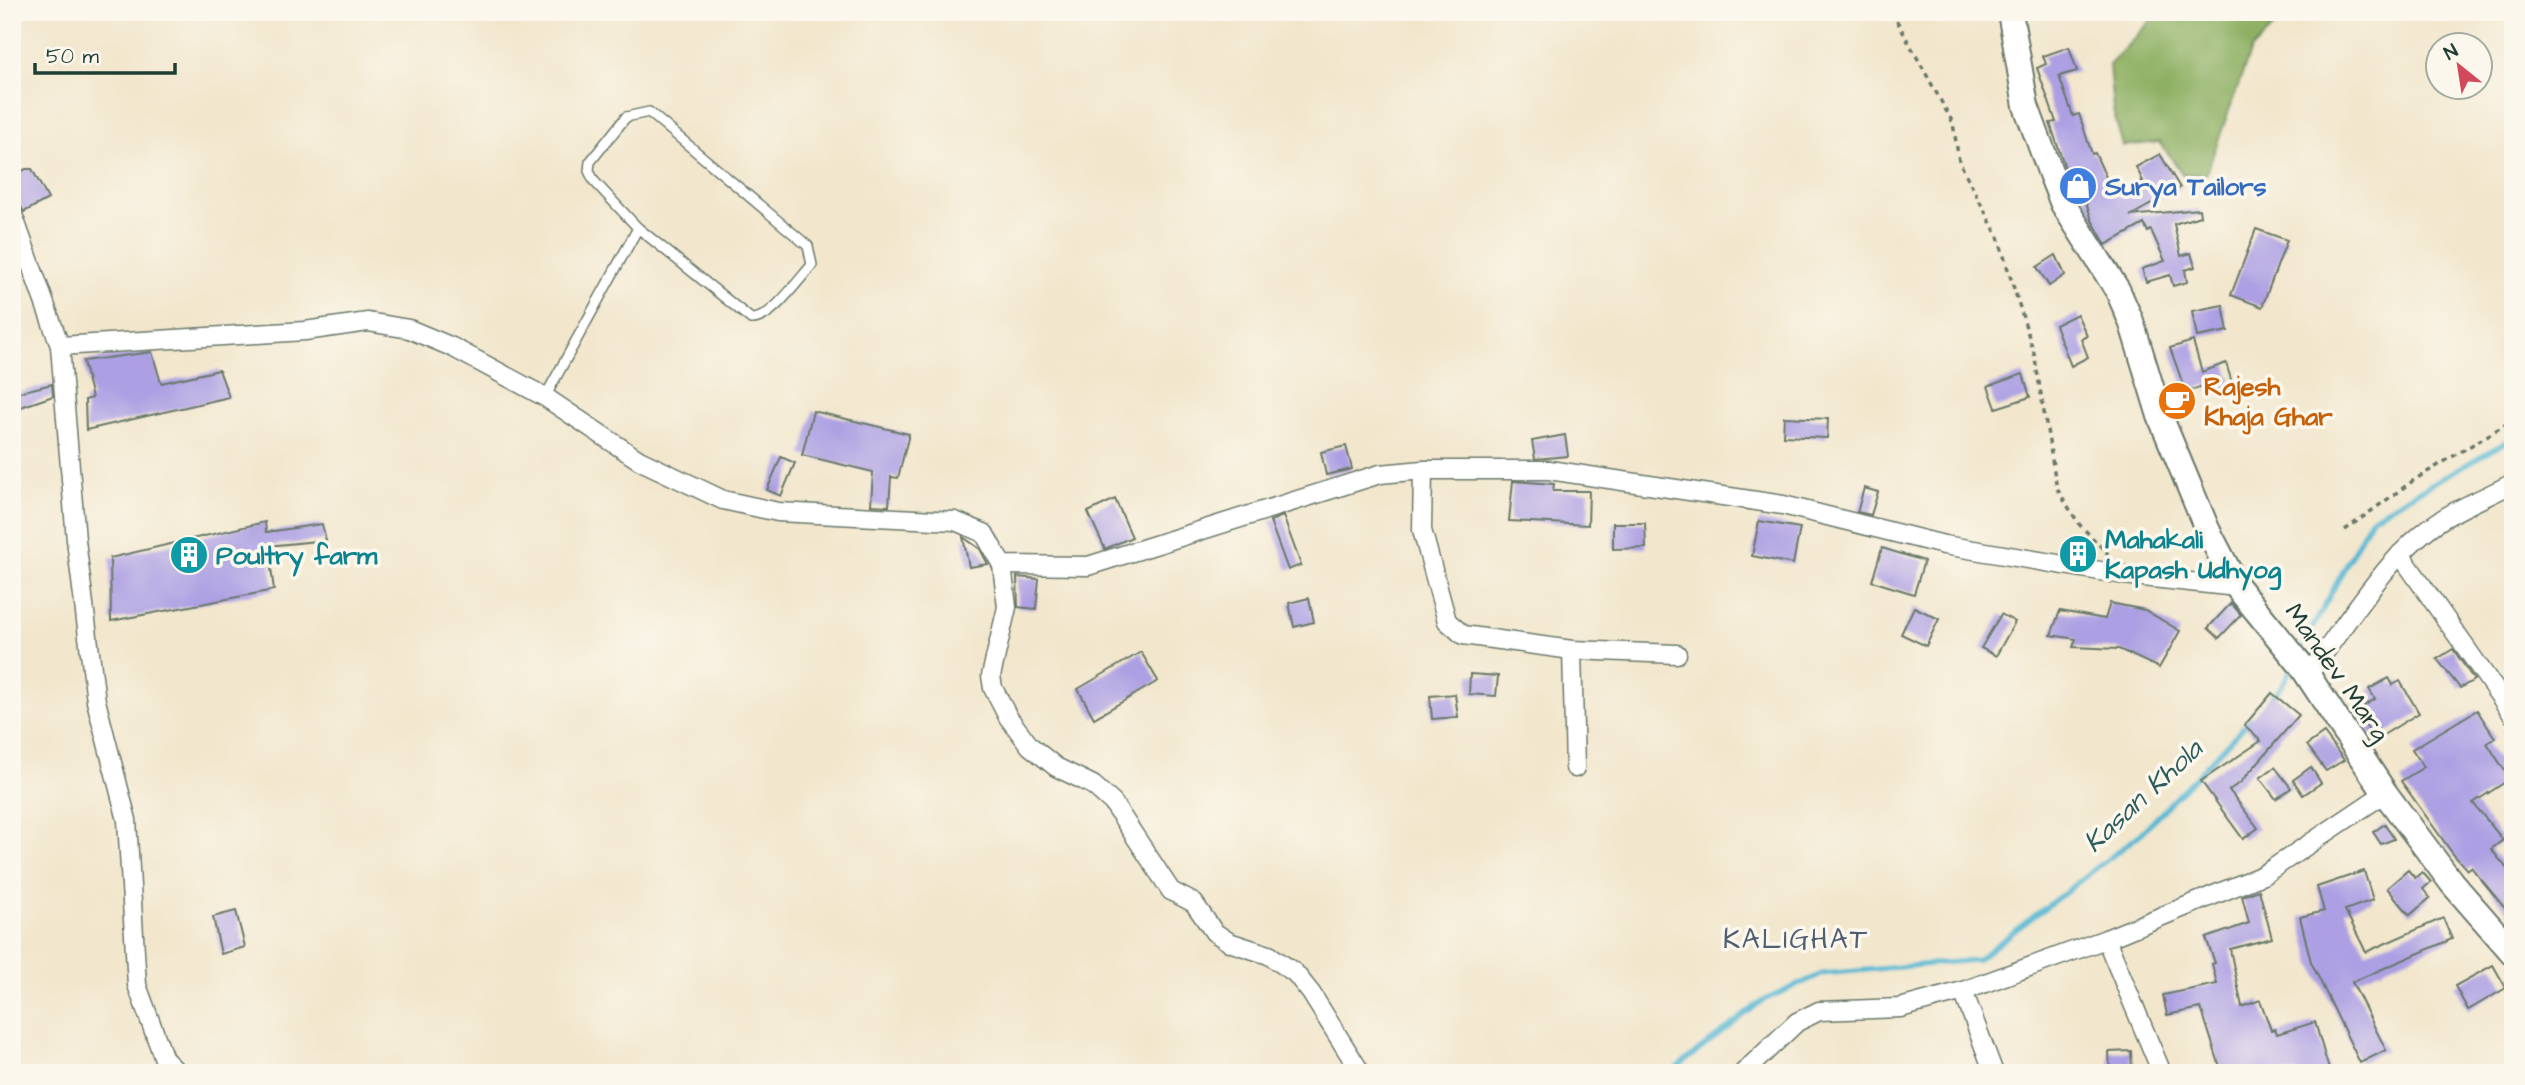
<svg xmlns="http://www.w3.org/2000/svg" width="2525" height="1085" font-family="'Architects Daughter',sans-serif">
	<rect width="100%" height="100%" fill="#fbf7ec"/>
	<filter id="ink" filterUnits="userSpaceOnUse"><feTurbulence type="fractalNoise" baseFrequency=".0143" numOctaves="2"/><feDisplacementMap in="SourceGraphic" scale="14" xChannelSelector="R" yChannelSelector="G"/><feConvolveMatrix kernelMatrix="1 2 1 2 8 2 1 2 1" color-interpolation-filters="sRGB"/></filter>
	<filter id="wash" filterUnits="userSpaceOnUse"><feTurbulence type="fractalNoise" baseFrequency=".00686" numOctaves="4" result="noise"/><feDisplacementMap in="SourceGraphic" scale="28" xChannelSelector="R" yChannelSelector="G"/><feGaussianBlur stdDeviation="1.57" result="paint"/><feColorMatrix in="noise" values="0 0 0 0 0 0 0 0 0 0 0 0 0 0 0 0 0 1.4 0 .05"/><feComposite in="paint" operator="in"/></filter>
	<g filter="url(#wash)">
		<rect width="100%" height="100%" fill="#f2e6cc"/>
		<!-- forest -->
		<polygon fill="#8eb064" stroke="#56764c" stroke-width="2" points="2159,12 2189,12 2191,16 2193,12 2288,12 2251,50 2206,174 2183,175 2160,142 2123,146 2113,110 2109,65"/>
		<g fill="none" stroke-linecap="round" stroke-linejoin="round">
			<!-- stream -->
			<g stroke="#55b7d3" stroke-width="5">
				<polyline points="2300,652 2371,518 2513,438"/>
				<polyline points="2270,699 2282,686 2292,667"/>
				<polyline points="1670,1073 1762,1001 1822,974 1977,960 2138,836 2251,719"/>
			</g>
		</g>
		<g id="blocks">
			<!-- building -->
			<g fill="#ac9fe3">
				<polygon points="2069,47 2077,71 2059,76 2073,116 2079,114 2092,154 2095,153 2115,197 2143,181 2136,167 2160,154 2180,188 2130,216 2199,209 2200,216 2174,224 2181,256 2191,253 2195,267 2185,270 2187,282 2173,286 2170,275 2146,282 2142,269 2165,261 2151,230 2148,232 2144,224 2106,245 2092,220 2075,171 2067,174 2050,123 2056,122 2037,68 2046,64 2043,56"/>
				<polygon points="26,169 32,169 48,199 24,212 12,191 12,176"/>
				<polygon points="2256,229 2287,240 2262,307 2231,295"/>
				<polygon points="2056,255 2065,275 2049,286 2037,267"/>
				<polygon points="2223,305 2228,331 2197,337 2192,311"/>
				<polygon points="2077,314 2087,336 2081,339 2088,357 2071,366 2055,325"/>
				<polygon points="2193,341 2202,372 2226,363 2233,386 2210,394 2203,376 2206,385 2186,392 2170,348"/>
				<polygon points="152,352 161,383 219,370 229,397 86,430 85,400 92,398 83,361"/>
				<polygon points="2023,374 2030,397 1996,408 1988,386"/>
				<polygon points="52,384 53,396 12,410 12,394"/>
				<polygon points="813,411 909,434 898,478 891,477 889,506 871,505 873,472 802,455"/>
				<polygon points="1784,417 1828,419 1827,438 1783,436"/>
				<polygon points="1565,435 1568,456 1535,459 1532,441"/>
				<polygon points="1346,446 1352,469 1326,475 1321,452"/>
				<polygon points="781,457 795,463 781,496 767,490"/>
				<polygon points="1513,481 1554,484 1553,491 1589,491 1588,525 1509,521"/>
				<polygon points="1864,488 1878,492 1871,515 1857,512"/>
				<polygon points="1115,499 1132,537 1105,549 1088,512"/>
				<polygon points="1283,516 1301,565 1288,570 1270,521"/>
				<polygon points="1759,521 1800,528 1793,564 1752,556"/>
				<polygon points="265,522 266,532 322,524 326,540 268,546 274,590 111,621 110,558"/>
				<polygon points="1613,523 1645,523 1646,548 1613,549"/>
				<polygon points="963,537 980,549 988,564 969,567"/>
				<polygon points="1882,548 1924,561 1914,594 1872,581"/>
				<polygon points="1017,577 1039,579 1036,609 1018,607"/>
				<polygon points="1309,598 1314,622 1294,627 1289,603"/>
				<polygon points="2110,603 2145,610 2180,631 2159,668 2119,649 2073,647 2076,639 2051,635 2060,611 2105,619"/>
				<polygon points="2231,603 2241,615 2219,638 2208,628"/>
				<polygon points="1914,607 1939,619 1926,646 1901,634"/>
				<polygon points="2001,614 2015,622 1996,656 1981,648"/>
				<polygon points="2453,649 2474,680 2460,688 2437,659"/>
				<polygon points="1141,652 1158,681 1094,718 1078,689"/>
				<polygon points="1470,674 1498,676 1496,696 1469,694"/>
				<polygon points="2389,678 2393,685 2400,681 2419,713 2375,740 2356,711 2375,699 2369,689"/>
				<polygon points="2272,693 2299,715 2241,782 2229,790 2258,828 2243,839 2201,781 2261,741 2244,726"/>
				<polygon points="1455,694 1458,717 1432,719 1430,696"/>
				<polygon points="2477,710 2495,738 2487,743 2510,779 2473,803 2503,840 2491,849 2513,876 2513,918 2471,867 2467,870 2453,854 2401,781 2424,767 2412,749"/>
				<polygon points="2324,733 2344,760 2326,771 2307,745"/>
				<polygon points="2275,767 2291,788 2276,799 2260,778"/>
				<polygon points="2311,767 2321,783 2303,795 2293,780"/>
				<polygon points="2385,824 2394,839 2381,844 2373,832"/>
				<polygon points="2408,870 2415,878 2422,872 2431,882 2423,889 2430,898 2410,915 2387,888"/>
				<polygon points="2364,871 2373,900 2345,910 2366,952 2443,918 2452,939 2352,982 2386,1050 2360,1063 2311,962 2300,917 2324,911 2317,887"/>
				<polygon points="2259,890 2272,938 2230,949 2242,1007 2260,1000 2271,1030 2275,1029 2277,1034 2315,1022 2330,1073 2222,1073 2201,1008 2167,1015 2163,995 2217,984 2212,964 2215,963 2206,938 2249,923 2242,896"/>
				<polygon points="236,911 245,947 221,954 213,917"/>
				<polygon points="2493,965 2506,988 2468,1010 2455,986"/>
				<polygon points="2131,1051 2132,1073 2110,1073 2109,1052"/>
			</g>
		</g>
	</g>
	<g filter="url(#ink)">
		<use href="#blocks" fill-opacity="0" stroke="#697869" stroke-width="2"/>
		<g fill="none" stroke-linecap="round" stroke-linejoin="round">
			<defs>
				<g id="lane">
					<path d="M649,112L808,246L812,265C799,279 770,321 751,319L638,228L594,181L589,171L590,162L626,117Z"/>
					<polyline points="545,397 638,228"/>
				</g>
				<g id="street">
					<polyline points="12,212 60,346 76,540 96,701 127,820 137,985 164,1059 178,1073"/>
					<polyline points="60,346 305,331 368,322 409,329 452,347 545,397 639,460 723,500 778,512 955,521 984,533 1002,565 1088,566 1380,474 1423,470 1549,470 1783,505 1944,545 2124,575 2237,587"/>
					<polyline points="1423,470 1422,530 1447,621 1463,635 1572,650 1677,654"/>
					<polyline points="2400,554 2513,715"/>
					<polyline points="1002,565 1007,607 991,676 993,688 1008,717 1030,746 1056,767 1093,785 1113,803 1171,891 1194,903 1214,932 1229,942 1269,955 1295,973 1311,993 1361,1073"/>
					<polyline points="1572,650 1575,768"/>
					<path d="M2308,675C2343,629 2379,569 2423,533C2449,511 2483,499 2513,483"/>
					<polyline points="2106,939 2162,1073"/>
					<polyline points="1963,991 1994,1073"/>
					<polyline points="1743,1073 1797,1022 1819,1011 1900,1008 1963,991 2106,939 2263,875 2385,793"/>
				</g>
				<polyline id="secondary" points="2010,12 2026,106 2051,174 2063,204 2118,291 2131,321 2160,416 2207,529 2237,587 2301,665 2385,793 2452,883 2513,953"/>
			</defs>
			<!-- lane casing -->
			<use href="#lane" stroke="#697869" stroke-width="12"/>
			<!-- street casing -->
			<use href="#street" stroke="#697869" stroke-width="21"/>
			<!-- secondary casing -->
			<use href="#secondary" stroke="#697869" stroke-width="28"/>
			<!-- path -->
			<g stroke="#697869" stroke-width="3.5" stroke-dasharray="5 5" stroke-linecap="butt">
				<polyline points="1892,12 1953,123 1959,161 1998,237 2034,353 2057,489 2079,524 2108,554"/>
				<polyline points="2345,530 2414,480 2513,420"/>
			</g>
			<!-- lane -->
			<use href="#lane" stroke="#fff" stroke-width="9"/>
			<!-- street -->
			<use href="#street" stroke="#fff" stroke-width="18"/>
			<!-- secondary -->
			<use href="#secondary" stroke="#fff" stroke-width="24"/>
		</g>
	</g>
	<!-- icons -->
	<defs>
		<symbol id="shop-disc" viewBox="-11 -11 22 22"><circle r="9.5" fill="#3f7fe0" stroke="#fbf7ec"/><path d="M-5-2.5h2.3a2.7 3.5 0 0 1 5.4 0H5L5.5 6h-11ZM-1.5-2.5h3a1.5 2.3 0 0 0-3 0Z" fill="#fff"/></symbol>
		<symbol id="cafe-disc" viewBox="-11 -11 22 22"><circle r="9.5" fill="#e8710a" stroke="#fbf7ec"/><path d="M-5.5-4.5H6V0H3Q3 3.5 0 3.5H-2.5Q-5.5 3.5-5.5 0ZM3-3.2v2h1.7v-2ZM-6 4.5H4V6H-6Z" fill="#fff"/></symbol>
		<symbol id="building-disc" viewBox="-11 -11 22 22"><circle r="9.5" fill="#0f9aa8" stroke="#fbf7ec"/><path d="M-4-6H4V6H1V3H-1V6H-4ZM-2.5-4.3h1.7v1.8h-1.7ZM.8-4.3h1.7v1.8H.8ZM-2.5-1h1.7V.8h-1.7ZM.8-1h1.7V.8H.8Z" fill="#fff"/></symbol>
	</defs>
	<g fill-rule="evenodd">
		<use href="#shop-disc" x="2056" y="164" width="44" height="44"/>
		<use href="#cafe-disc" x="2155" y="379" width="44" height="44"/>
		<use href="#building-disc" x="2056" y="532" width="44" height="44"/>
		<use href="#building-disc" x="167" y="533" width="44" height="44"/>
	</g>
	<g text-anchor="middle" stroke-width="7" stroke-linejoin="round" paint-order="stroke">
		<!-- shop labels -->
		<g font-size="26" font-weight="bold" fill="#366cbe" stroke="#fbf7ec" text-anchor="start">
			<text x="2105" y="195">Surya Tailors</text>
		</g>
		<!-- food labels -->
		<g font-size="26" font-weight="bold" fill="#c56008" stroke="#fbf7ec" text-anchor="start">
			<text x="2204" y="395">Rajesh<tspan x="2204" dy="30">Khaja Ghar</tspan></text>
		</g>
		<!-- culture labels -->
		<g font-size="26" font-weight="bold" fill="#0d838f" stroke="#fbf7ec" text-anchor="start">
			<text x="2105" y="548">Mahakali<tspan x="2105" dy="30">Kapash Udhyog</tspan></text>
			<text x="216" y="564">Poultry farm</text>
		</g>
		<!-- street labels -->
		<g font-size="26" fill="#1f3d34" stroke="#fbf7ec">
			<text transform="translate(2338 672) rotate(55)" y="9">Mandev Marg</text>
		</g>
		<!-- water labels -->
		<g font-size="28" font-style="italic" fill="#2c5c5c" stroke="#fbf7ec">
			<text transform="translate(2142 795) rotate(-43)" y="10">Kasan Khola</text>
		</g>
		<!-- neighbourhood labels -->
		<g font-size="28" letter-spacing="2" fill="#505f71" stroke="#fbf7ec">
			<text x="1796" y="948">KALIGHAT</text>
		</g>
	</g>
	<!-- margin -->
	<rect width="2525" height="1085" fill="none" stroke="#fbf7ec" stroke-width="42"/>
	<!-- north arrow -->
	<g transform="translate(2459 66) rotate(330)"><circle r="33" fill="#fbf7ec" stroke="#a3ada2" stroke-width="2"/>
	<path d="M0-5L12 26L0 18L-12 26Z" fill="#d1495b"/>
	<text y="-10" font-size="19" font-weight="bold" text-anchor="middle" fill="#1f3d34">N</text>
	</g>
	<!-- scale -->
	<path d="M35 63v10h140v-10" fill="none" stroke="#1f3d34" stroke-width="3.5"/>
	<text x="46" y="63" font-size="21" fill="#1f3d34" stroke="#fbf7ec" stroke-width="5" paint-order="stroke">50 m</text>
</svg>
